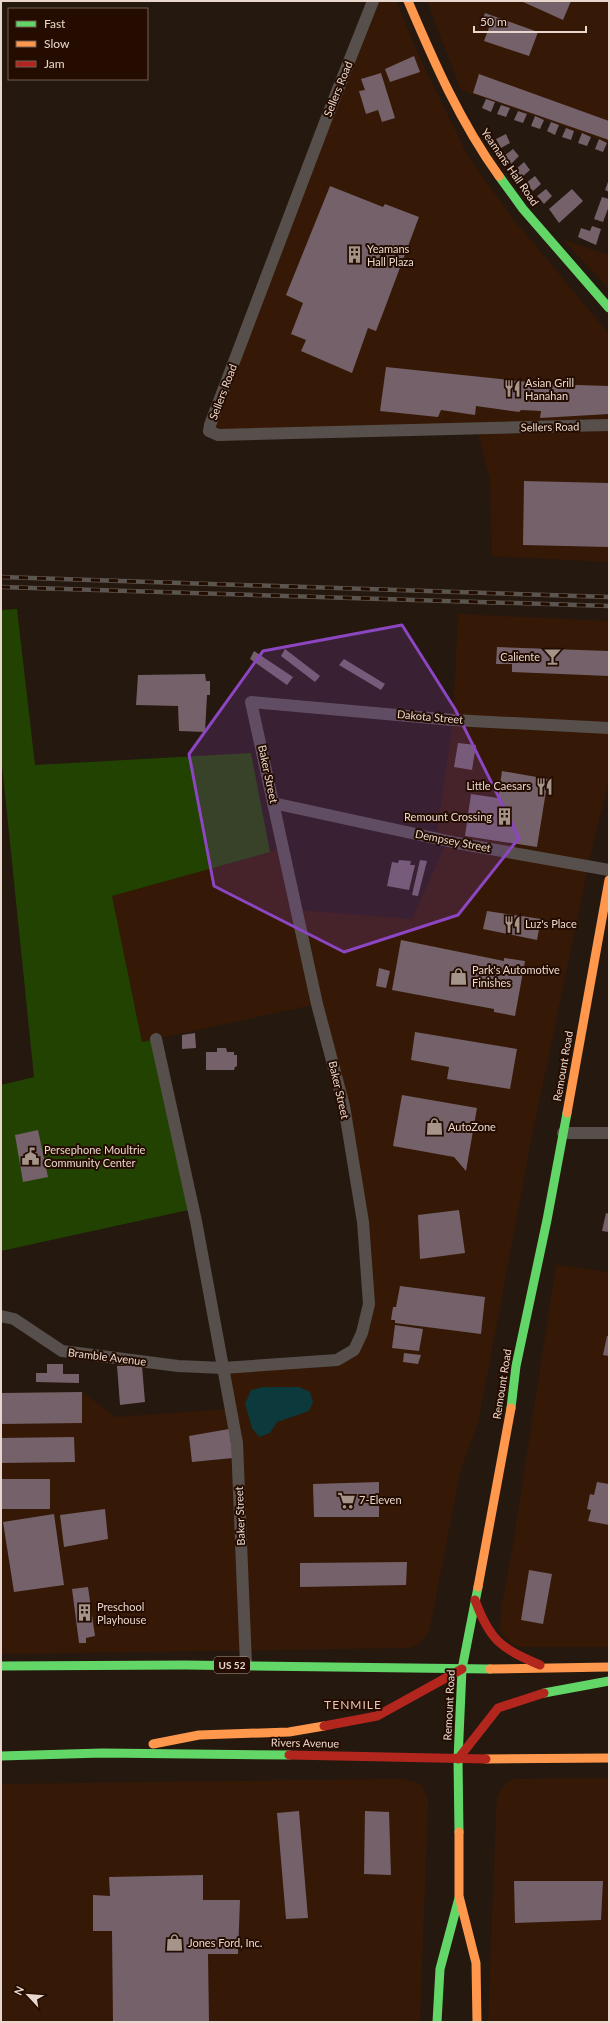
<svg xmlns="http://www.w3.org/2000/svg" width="610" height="2023" font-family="Lato,sans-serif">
	<rect width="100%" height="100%" fill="#25180f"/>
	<!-- built -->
	<g fill="#351906">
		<polygon points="373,1 396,1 419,56 468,156 510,215 609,334 609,562 492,556 490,480 477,429 211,433"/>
		<polygon points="427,1 609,1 609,143 461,90"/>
		<polygon points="563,240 609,255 609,289 599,278"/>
		<polygon points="458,614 609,621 609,778 591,853 531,1141 479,1419 460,1473 429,1632 418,1645 409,1648 1,1654 1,1393 82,1392 116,1417 230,1409 223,1368 313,1363 354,1350 369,1304 363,1222 317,1004 142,1042 112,896 284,848 297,910 412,919 447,841 436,838 453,720"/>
		<polygon points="556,1265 609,1272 609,1647 521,1647 513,1645 501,1633 500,1628 502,1603 513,1544"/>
		<polygon points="609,1778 609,2022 488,2022 496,1817 497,1797 500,1791 506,1783 514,1779"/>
		<polygon points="393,1779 404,1779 416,1782 422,1785 428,1801 420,2022 1,2022 1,1784"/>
	</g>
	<!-- green -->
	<polygon fill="#224202" points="17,609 35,765 251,753 270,852 112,896 142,1042 156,1039 193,1209 1,1251 1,1085 34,1077 1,755 1,610"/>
	<!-- water -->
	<polygon fill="#0c393c" points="263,1387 299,1387 310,1392 313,1402 309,1411 277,1422 270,1433 259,1437 252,1428 245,1404 251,1390"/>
	<!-- building -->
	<g fill="#74616a">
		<polygon points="521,1 571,1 563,20"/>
		<polygon points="485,13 538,32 529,56 484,41 490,25 482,22"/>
		<polygon points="414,56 420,72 390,82 385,69"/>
		<polygon points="381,73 395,118 382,122 378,110 366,114 359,91 365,90 361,79"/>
		<polygon points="479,74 609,121 609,140 473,93"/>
		<polygon points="486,99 495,102 491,112 482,108"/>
		<polygon points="501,105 510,108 506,117 497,114"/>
		<polygon points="518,111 527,114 523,123 514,120"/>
		<polygon points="535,116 544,120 540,129 531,126"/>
		<polygon points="551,122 559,125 555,135 547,131"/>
		<polygon points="566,128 574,131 571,140 562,137"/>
		<polygon points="582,133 591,137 587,146 578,143"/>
		<polygon points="506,134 510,143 501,148 496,139"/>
		<polygon points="599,139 607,143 603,152 595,149"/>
		<polygon points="513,149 519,156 511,164 504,156"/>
		<polygon points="524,162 530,170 522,177 515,170"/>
		<polygon points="535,176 541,184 533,191 526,183"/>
		<polygon points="609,179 609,192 605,190"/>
		<polygon points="330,186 383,207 385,204 419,217 383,313 376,331 368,328 352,373 301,351 306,340 291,334 303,303 286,295"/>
		<polygon points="546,189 552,196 544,204 537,196"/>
		<polygon points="572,189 583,201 559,223 549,209"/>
		<polygon points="602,197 609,199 609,206 603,222 594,219"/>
		<polygon points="592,226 601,229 596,245 578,237 581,228 590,231"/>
		<polygon points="386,367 547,384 609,386 609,414 540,418 541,411 521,410 519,412 476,406 475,415 441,410 438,417 380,411"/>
		<polygon points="524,481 609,483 609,547 523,545"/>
		<polygon points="497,647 609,651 609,676 512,672 512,664 496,664"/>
		<polygon points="285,649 320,676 315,682 281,656"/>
		<polygon points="254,651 293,677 287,685 250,659"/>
		<polygon points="344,659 385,684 381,690 339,665"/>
		<polygon points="205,674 206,681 210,681 210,695 207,695 205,732 179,731 178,706 136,705 138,675"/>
		<polygon points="458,743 476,745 472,770 454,767"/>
		<polygon points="502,771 548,779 537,847 465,836 471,794 498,798"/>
		<polygon points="399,860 411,861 410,865 415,865 409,890 387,886 392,862 398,863"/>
		<polygon points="420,860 427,861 418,896 412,895"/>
		<polygon points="487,911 541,919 537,940 483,929"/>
		<polygon points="401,940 504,961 504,958 525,961 515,1016 494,1012 494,1009 392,990"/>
		<polygon points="379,968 390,971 386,988 376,986"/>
		<polygon points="415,1032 517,1049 510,1089 447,1079 449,1067 411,1060"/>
		<polygon points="195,1033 196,1048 182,1049 182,1035"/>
		<polygon points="217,1048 226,1048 227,1052 234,1052 234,1055 237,1055 237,1066 235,1067 234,1070 206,1070 206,1052 217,1052"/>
		<polygon points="402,1095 477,1108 466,1171 454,1157 393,1146"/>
		<polygon points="38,1130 48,1177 23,1182 15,1135"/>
		<polygon points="459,1210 465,1253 420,1259 418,1215"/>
		<polygon points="606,1213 609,1214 609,1232 602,1231"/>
		<polygon points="400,1286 485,1297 481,1334 395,1323 395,1320 391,1320 393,1307 396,1307"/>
		<polygon points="395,1325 423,1329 419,1351 392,1348"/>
		<polygon points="607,1336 609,1336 609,1356 603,1355"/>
		<polygon points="404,1353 421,1355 418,1364 403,1362"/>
		<polygon points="47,1364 63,1364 63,1374 79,1374 79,1383 36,1382 36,1373 47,1373"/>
		<polygon points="117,1366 142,1366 145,1402 120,1405"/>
		<polygon points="82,1392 82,1423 1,1424 1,1393"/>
		<polygon points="229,1429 233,1458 192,1462 189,1436"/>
		<polygon points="74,1437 75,1462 1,1463 1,1438"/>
		<rect x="1" y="1479" width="49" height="30"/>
		<polygon points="379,1482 379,1517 314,1517 313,1484"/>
		<polygon points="597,1482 609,1484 609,1525 588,1521 591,1510 587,1509 590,1494 594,1495"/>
		<polygon points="105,1509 108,1539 64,1547 60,1515"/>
		<polygon points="54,1514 64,1585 14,1592 3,1522"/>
		<polygon points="407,1562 406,1585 300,1587 300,1563"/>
		<polygon points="529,1570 552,1574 543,1624 521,1620"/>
		<polygon points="88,1587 95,1636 86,1638 86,1643 79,1643 72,1589"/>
		<polygon points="299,1811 308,1918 286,1919 277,1813"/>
		<polygon points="365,1811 389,1812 391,1875 364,1874"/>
		<polygon points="203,1875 203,1900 240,1900 238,1954 208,1954 209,2022 113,2022 112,1931 93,1931 93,1895 110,1896 109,1877"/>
		<polygon points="514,1881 603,1881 601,1920 515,1923"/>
	</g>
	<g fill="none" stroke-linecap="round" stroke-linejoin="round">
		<!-- street -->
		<g stroke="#574f4c" stroke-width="12">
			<polyline points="373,1 327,117 210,425 209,431 218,435 609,425"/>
			<polyline points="273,803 457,843 609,870"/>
			<polyline points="156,1039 196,1221 237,1443 246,1665"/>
			<polyline points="563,1133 609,1133"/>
			<polyline points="1,1316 14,1319 62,1351 178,1366 223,1368 337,1360 354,1350 362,1333 369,1304 363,1222 344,1106 317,1004 251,702 453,720 609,728"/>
		</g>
		<!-- fast -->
		<g stroke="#63d668" stroke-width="9">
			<polyline points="499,176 523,209 609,308"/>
			<polyline points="511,1408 516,1366 547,1220 567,1113"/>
			<polyline points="1,1666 185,1665 490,1669"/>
			<polyline points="544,1693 609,1681"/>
			<polyline points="1,1756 102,1753 289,1755"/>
			<polyline points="459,1832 458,1759 462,1669 478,1587"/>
			<polyline points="437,2022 440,1969 459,1898"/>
		</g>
		<!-- slow -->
		<g stroke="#ff974d" stroke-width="9">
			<path d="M408,1C434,62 460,122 499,176"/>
			<polyline points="567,1113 609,880"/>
			<polyline points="478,1587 511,1408"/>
			<polyline points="490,1669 609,1667"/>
			<polyline points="153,1744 199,1735 289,1732 324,1726"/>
			<polyline points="486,1759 609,1758"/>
			<polyline points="459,1832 459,1896 476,1963 477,2022"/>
		</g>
		<!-- jam -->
		<g stroke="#b3261e" stroke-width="9">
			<path d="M475,1600C490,1641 501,1648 540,1665"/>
			<polyline points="324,1726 377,1716 462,1669"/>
			<polyline points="289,1755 486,1759"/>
			<polyline points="458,1759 498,1708 544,1693"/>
		</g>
		<defs>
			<g id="rail">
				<polyline points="1,577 609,597"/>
				<polyline points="1,587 609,606"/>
			</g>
		</defs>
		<!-- rail casing -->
		<use href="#rail" stroke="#5c544f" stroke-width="4.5"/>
		<!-- rail -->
		<use href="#rail" stroke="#240c01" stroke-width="3" stroke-dasharray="9" stroke-linecap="butt"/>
	</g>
	<!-- marked area -->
	<path fill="#8c46c1" fill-opacity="0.2" stroke="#8c46c1" stroke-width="3" stroke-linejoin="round" d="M402,625L455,709L519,838L458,915L344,952L214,886L189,754L263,651Z"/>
	<!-- icons -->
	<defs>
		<symbol id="building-bare" viewBox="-9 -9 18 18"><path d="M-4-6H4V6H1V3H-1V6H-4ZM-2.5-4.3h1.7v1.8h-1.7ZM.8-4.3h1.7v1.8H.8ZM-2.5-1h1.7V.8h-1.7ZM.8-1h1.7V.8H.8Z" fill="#a4948a" stroke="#240c01" stroke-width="2.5" paint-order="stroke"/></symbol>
		<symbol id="restaurant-bare" viewBox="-9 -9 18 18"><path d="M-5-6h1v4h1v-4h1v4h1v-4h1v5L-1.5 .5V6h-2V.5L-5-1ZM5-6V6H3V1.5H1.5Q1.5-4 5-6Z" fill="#a4948a" stroke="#240c01" stroke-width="2.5" paint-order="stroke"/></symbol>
		<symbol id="bar-bare" viewBox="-9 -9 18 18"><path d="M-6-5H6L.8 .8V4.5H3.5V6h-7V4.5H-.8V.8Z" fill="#a4948a" stroke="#240c01" stroke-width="2.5" paint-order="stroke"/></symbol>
		<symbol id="shop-bare" viewBox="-9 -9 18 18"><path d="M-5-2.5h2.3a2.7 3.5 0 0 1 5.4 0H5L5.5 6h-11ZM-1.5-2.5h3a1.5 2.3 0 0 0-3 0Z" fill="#a4948a" stroke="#240c01" stroke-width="2.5" paint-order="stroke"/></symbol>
		<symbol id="civic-bare" viewBox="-9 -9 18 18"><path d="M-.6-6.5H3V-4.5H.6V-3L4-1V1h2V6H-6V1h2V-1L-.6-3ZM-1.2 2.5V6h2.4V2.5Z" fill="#a4948a" stroke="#240c01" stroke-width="2.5" paint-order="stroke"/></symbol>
		<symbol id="supermarket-bare" viewBox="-9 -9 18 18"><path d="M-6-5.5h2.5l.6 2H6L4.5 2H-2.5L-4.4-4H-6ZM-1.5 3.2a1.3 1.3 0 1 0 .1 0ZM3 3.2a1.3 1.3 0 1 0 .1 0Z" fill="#a4948a" stroke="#240c01" stroke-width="2.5" paint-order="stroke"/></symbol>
	</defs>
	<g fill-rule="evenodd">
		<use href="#building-bare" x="342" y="242" width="25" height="25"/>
		<use href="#restaurant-bare" x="500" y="376" width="25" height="25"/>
		<use href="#bar-bare" x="540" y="644" width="25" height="25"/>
		<use href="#restaurant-bare" x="532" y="774" width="25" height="25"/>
		<use href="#building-bare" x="492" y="804" width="25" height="25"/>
		<use href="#restaurant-bare" x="500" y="912" width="25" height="25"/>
		<use href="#shop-bare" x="446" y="964" width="25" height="25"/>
		<use href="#shop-bare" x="422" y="1114" width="25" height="25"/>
		<use href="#civic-bare" x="18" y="1144" width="25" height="25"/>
		<use href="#supermarket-bare" x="334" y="1488" width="25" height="25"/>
		<use href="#building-bare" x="72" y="1600" width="25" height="25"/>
		<use href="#shop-bare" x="162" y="1930" width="25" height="25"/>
	</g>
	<g text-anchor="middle" stroke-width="4" stroke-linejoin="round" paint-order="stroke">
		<!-- shield labels -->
		<rect fill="#240c01" stroke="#ae9a90" stroke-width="1" x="214" y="1657" width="36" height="16" rx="3"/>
		<g font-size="10" font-weight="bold" fill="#e9d7cd">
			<text x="232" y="1669">US 52</text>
		</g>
		<!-- street labels -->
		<g font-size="11" fill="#e9d7cd" stroke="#240c01">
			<text transform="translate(338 89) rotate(-68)" y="4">Sellers Road</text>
			<text transform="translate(510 167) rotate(55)" y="4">Yeamans Hall Road</text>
			<text transform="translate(223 392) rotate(-69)" y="4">Sellers Road</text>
			<text transform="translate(550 427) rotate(-1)" y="4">Sellers Road</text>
			<text transform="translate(430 717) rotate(5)" y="4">Dakota Street</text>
			<text transform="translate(268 774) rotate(78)" y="4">Baker Street</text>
			<text transform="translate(453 841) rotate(11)" y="4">Dempsey Street</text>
			<text transform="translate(563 1066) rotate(-80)" y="4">Remount Road</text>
			<text transform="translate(339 1090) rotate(77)" y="4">Baker Street</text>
			<text transform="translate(107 1357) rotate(7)" y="4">Bramble Avenue</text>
			<text transform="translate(502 1384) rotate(-81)" y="4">Remount Road</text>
			<text transform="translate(240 1516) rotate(-92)" y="4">Baker Street</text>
			<text transform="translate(449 1705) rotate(-87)" y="4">Remount Road</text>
			<text transform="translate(305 1743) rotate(1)" y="4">Rivers Avenue</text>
		</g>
		<!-- poi labels -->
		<g font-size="11" fill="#e9d7cd" stroke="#240c01" text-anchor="start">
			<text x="367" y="253">Yeamans<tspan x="367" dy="13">Hall Plaza</tspan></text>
			<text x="525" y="387">Asian Grill<tspan x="525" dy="13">Hanahan</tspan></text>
			<text x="540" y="661" text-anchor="end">Caliente</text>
			<text x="531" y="790" text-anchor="end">Little Caesars</text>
			<text x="492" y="821" text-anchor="end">Remount Crossing</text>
			<text x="525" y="928">Luz's Place</text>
			<text x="472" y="974">Park's Automotive<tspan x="472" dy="13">Finishes</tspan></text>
			<text x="448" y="1131">AutoZone</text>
			<text x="44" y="1154">Persephone Moultrie<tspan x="44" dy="13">Community Center</tspan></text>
			<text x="359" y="1504">7-Eleven</text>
			<text x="97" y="1611">Preschool<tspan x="97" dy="13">Playhouse</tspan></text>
			<text x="188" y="1947">Jones Ford, Inc.</text>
		</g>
		<!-- neighbourhood labels -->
		<g font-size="12" letter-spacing="1" fill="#e7c5b2" stroke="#240c01">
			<text x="353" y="1709">TENMILE</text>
		</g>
	</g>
	<!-- border -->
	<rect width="610" height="2023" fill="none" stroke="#e9d7cd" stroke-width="4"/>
	<!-- legend -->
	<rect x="8" y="8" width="140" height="72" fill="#240c01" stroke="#735d53"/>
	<rect x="16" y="21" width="20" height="6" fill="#63d668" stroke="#735d53"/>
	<text x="44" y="28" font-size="12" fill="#e9d7cd">Fast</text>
	<rect x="16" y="41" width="20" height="6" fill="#ff974d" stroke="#735d53"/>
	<text x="44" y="48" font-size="12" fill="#e9d7cd">Slow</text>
	<rect x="16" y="61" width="20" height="6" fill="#b3261e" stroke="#735d53"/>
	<text x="44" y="68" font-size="12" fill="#e9d7cd">Jam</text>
	<!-- north arrow -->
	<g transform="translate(28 1995) rotate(296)" stroke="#240c01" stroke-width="3" paint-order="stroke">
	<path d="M0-3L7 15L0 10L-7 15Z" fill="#e9d7cd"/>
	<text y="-6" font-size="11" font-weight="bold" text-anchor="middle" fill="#e9d7cd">N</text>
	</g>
	<!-- scale -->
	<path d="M474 26v6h112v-6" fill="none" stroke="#e9d7cd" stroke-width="2"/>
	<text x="480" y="26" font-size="12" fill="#e9d7cd" stroke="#240c01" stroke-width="3" paint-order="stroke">50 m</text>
</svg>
